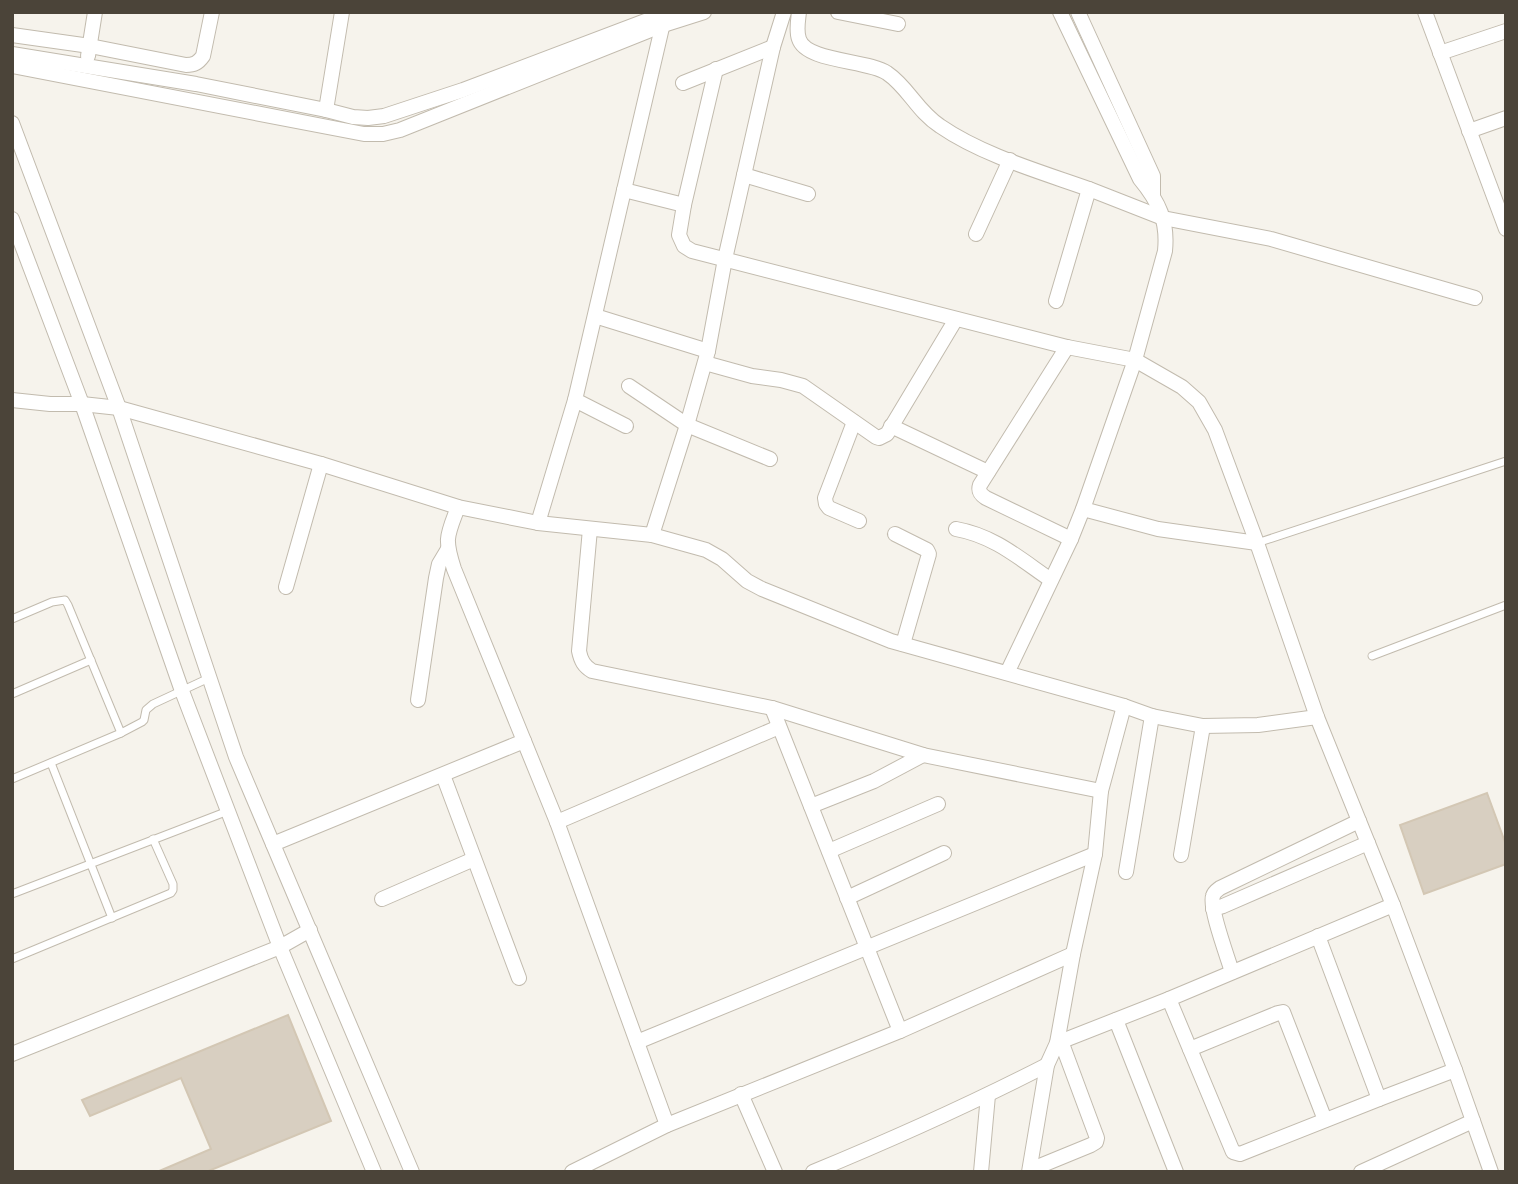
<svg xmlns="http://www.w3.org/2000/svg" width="1518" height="1184" font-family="'Fira Sans Condensed',sans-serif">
	<rect width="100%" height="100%" fill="#f6f3ec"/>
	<!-- building -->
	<g fill="#d8cfc1" stroke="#d3c7b4" stroke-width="2">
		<polygon points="1487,793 1506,845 1506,864 1424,894 1400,825"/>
		<polygon points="288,1015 331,1121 206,1172 157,1172 211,1149 181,1078 90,1116 82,1100"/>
	</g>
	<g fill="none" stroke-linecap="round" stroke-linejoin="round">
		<defs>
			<g id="service">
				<polyline points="1257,543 1506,461"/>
				<polyline points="12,619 52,602 65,600 68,605 121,733"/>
				<polyline points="1372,656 1506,605"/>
				<polyline points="12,694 91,660"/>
				<polyline points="51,763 112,918"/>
				<polyline points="12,779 121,733 142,722 144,720 146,710 153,704 209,678"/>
				<polyline points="12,894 228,811"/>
				<polyline points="12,959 171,893 173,890 173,884 153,839"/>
			</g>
			<g id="minor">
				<path d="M799,12C798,21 796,31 799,39C806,62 869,60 887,73C908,87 917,111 940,126C982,155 1041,172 1089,189L1056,301"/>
				<polyline points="838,12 898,24"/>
				<polyline points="1078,12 1153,176 1153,195"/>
				<polyline points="1425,12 1506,229"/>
				<path d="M12,35L90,46L186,65C194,65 198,63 203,56L212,12"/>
				<polyline points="1440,53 1506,31"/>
				<polyline points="12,54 196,84 326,110 353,117 368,118 384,116 463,90 669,12"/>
				<polyline points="88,56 95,12"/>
				<polyline points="12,66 364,134 383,134 400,130 663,25 704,12"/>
				<polyline points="716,69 684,205 679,235 684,246 692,251 1067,347 1135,360 1182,387 1199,402 1215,430 1257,543 1317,717 1393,905 1455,1070 1491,1172"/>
				<polyline points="683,83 773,47"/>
				<polyline points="326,110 342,12"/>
				<polyline points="12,123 119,408 236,757 412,1172"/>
				<polyline points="1469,131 1506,118"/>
				<polyline points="744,175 808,194"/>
				<polyline points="1089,189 1163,218 1271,239 1475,298"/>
				<polyline points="624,190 684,205"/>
				<polyline points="12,219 82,404 182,691 280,947 374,1172"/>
				<polyline points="976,234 1010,160"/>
				<polyline points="595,316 708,351"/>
				<path d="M1067,347L980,485C978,491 980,494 986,498L1071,539"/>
				<polyline points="705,363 752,376 781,380 803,386 876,437 879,438 887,434 956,319"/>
				<polyline points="629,386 687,425 770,459"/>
				<polyline points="12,400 50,404 82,404 119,408 321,464 458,507 538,523 652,535 706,550 722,559 747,581 762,589 891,641 1124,706 1152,716 1203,726 1258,725 1317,717"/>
				<polyline points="575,400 626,426"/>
				<polyline points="854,422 825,498 826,504 829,508 859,521"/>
				<polyline points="891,426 988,472"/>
				<path d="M458,507C447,536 444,538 454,569L557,822L667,1125"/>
				<polyline points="1083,509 1158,529 1257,543"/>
				<polyline points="538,523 575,400 664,19"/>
				<path d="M590,529L579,651C581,661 584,666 592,671L772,708L923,755L1101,791"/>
				<path d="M956,529C995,536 1020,559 1051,580"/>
				<polyline points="895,534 927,550 929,554 903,644"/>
				<polyline points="652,535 687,425 708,351 725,259 773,47 784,12"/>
				<polyline points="286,587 321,464"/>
				<path d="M1007,673L1071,539L1083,509L1135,360L1165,251C1168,221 1159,202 1140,179L1060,12"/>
				<polyline points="418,700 436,578 439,564 448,549"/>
				<polyline points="772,708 900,1031"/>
				<polyline points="443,775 519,978"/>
				<polyline points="811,806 874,781 923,755"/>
				<polyline points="557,822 779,727"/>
				<polyline points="273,844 524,741"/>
				<polyline points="829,851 938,804"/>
				<polyline points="1181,855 1203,726"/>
				<polyline points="1126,872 1152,716"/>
				<polyline points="847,898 944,853"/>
				<polyline points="382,899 474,859"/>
				<polyline points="1213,909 1223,906 1368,843"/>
				<polyline points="1318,936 1379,1099 1455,1070"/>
				<path d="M1232,972C1228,958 1209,908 1213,896C1214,892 1216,891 1220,888L1359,821"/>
				<polyline points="1169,999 1233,1152 1240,1154 1379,1099"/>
				<polyline points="1116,1020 1176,1172"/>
				<polyline points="637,1042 1095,854"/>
				<polyline points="1057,1043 1169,999 1393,905"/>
				<polyline points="1190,1049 1278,1013 1283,1012 1325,1120"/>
				<polyline points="12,1054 280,947 310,930"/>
				<polyline points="741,1094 775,1172"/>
				<polyline points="1030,1170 1091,1145 1096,1142 1097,1138 1061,1041"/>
				<polyline points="572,1172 667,1125 900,1031 1073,954"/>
				<path d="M813,1172C893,1139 971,1104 1047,1065"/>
				<polyline points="981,1172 988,1095"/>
				<polyline points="1029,1172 1047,1065 1057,1043 1073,954 1095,854 1101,791 1124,706"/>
				<polyline points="1361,1172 1473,1121"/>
			</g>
		</defs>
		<!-- service casing -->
		<use href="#service" stroke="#c2bbae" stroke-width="9"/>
		<!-- minor casing -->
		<use href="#minor" stroke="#c2bbae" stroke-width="16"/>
		<!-- service -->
		<use href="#service" stroke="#fff" stroke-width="7"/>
		<!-- minor -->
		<use href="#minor" stroke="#fff" stroke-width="14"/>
	</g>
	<!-- border -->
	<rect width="1518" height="1184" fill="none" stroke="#4b4439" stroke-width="28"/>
</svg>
